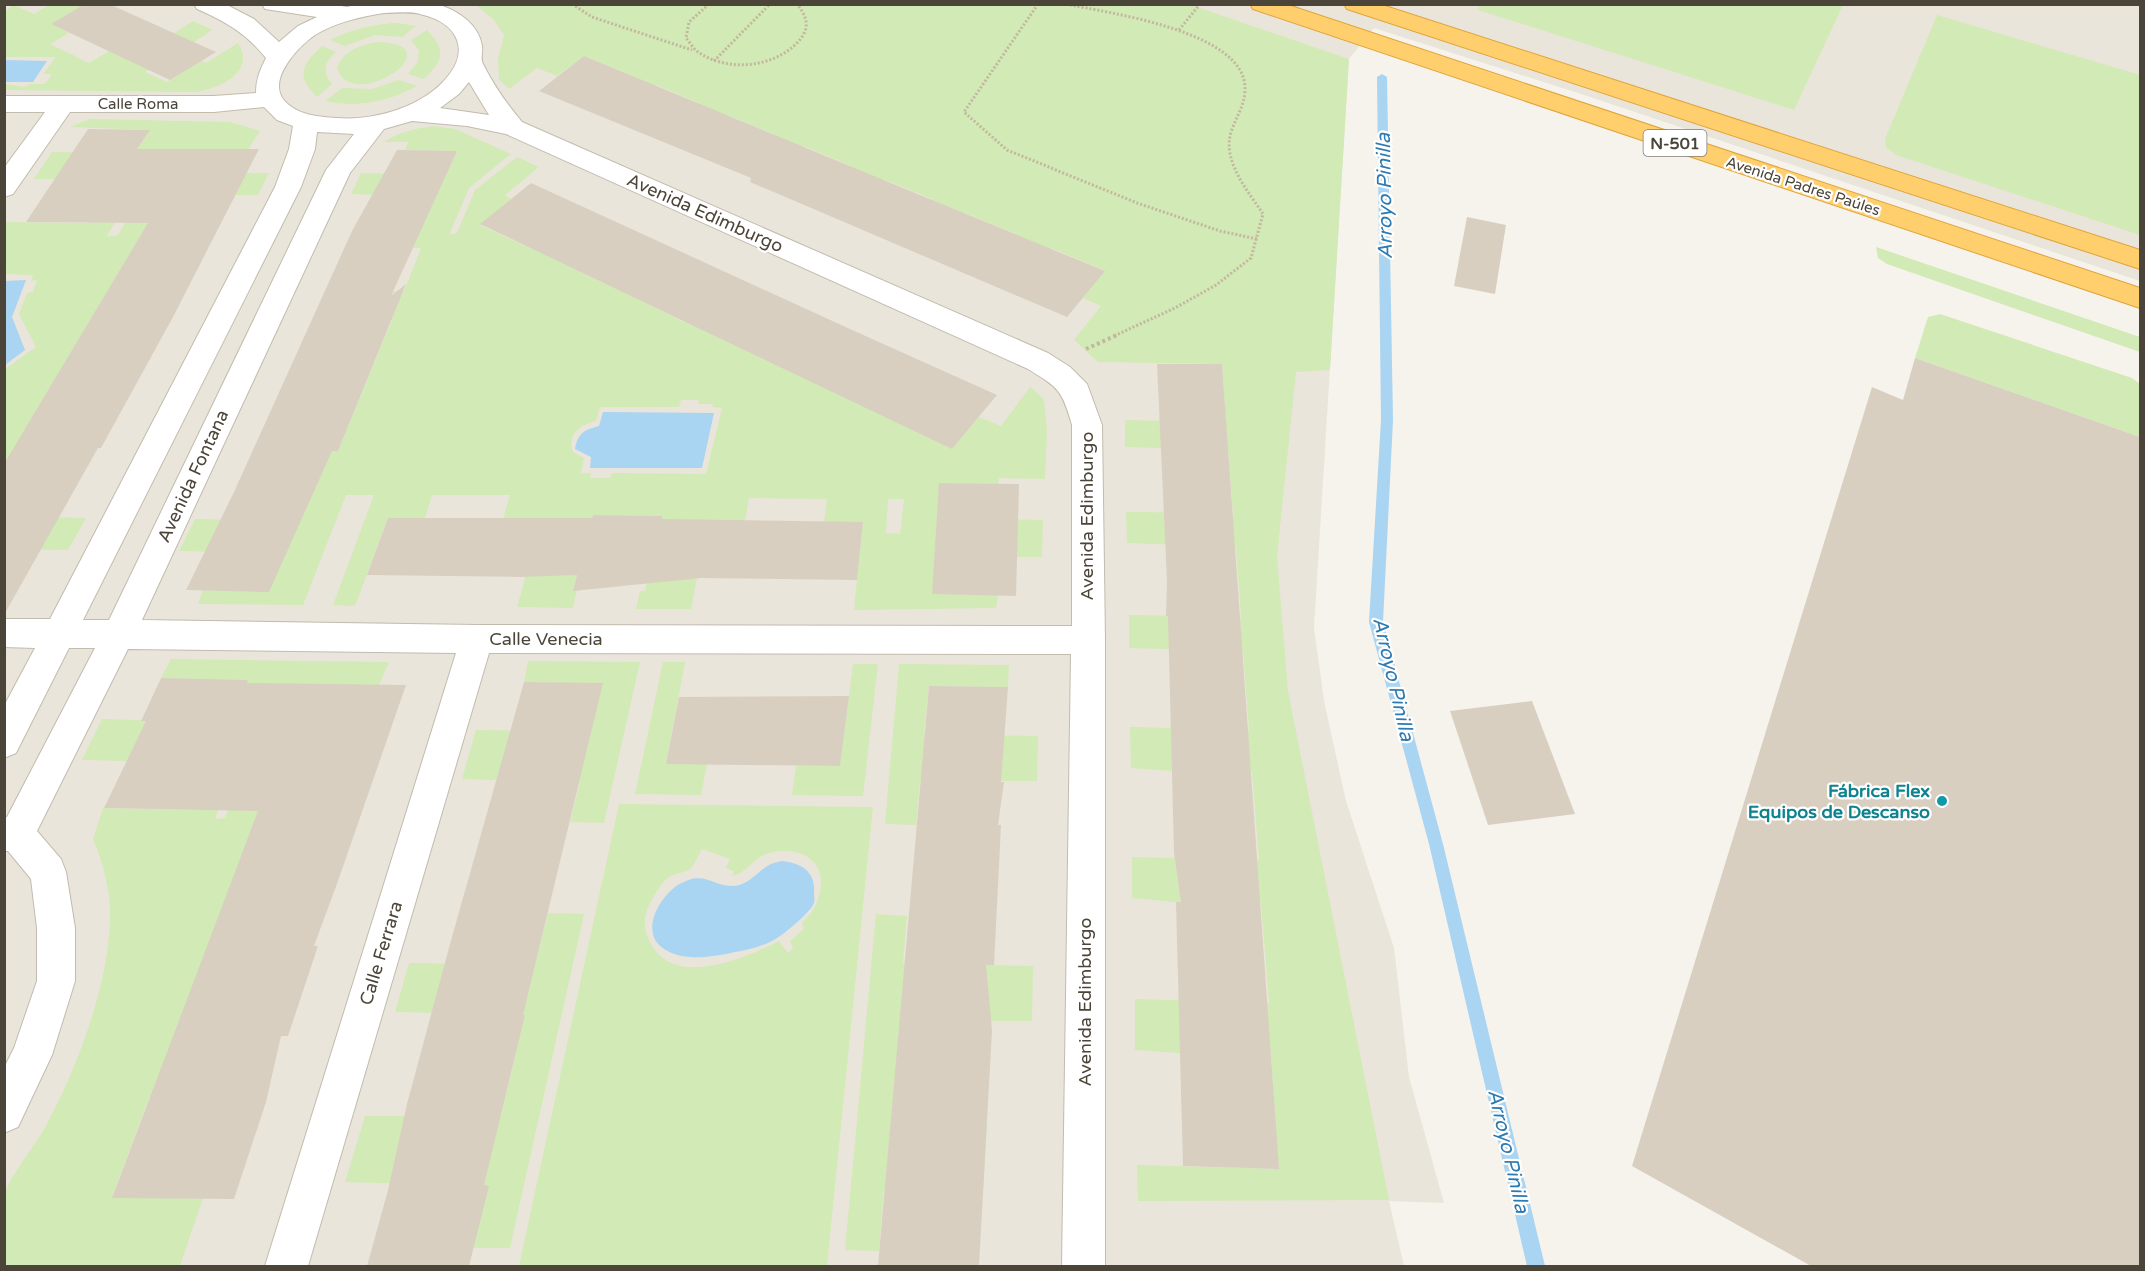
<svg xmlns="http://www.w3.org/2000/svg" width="2145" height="1271" font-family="'Varela Round',sans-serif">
	<rect width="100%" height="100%" fill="#f6f3ec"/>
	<!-- residential -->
	<polygon fill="#eae5da" points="5,5 2140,5 2140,281 1584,95 1374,28 1349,59 1314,628 1324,701 1346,801 1394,948 1409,1077 1444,1203 1389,1201 1404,1266 5,1266"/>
	<!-- green -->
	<g fill="#d2eab5" fill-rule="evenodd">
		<path d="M51,4L85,5L52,24L69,33L50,44L89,63L109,51L130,61L193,21L213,30L145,72L167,82L201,61L206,63L238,43C257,71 219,89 196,92L5,90V84L26,87L29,84H45L52,74H43L56,57H5V11L14,5L34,14Z"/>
		<polygon points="476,5 1191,5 1349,59 1330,370 1296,372 1277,556 1288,691 1389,1200 1138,1201 1137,1165 1278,1169 1271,1054 1180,1053 1135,1050 1135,999 1269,1003 1261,903 1176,902 1132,898 1132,857 1259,860 1252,772 1172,771 1131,768 1130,727 1249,730 1243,651 1129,648 1129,615 1241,617 1236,547 1127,543 1126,512 1233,513 1228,450 1125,447 1125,420 1226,422 1222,364 1098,362 1074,340 1101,306 1083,298 1104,270 1051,248 1028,275 1016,234 965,213 940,239 909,224 932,199 883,179 858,204 827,190 851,166 804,146 779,170 773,134 728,115 703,138 699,103 656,85 630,107 626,73 584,56 557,76 537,68 509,89 499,79 498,59 504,35 494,20"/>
		<polygon points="1480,5 1843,4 1843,5 1794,110 1478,10"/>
		<polygon points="1937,15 2140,75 2140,235 1896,155 1886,147 1885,139"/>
		<path d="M397,23L416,26L402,37L375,35L345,46L330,40C353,29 373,24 397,23Z"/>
		<path d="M427,30C446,50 444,60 424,79L408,74L417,63L419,51L411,40Z"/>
		<path d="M378,42C458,45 349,116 337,67C344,50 361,45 378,42Z"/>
		<path d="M322,46L336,52C324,63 322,71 332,84L317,97C296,76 301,65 322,46Z"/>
		<path d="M399,80L417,86C387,102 359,108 325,101L342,88L372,89Z"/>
		<path d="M90,119L230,122L260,131L248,149H196L184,173H269L258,195H169L5,481V369L36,347L19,314L27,293L33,292L37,280L31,281L33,275L5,274L7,269L5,268V222L89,223L115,179H34L52,152L135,153L149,130L70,127ZM142,177L149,185L117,236H107Z"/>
		<path d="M432,126L455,129L511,154L469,188L449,235L457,233L475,190L517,157L539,167L505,195L511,199L480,225L525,246L556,221L586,234L556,260L603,283L633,256L665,270L635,298L684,322L713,294L746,308L717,337L769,362L798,333L804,378L858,404L886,374L895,421L952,449L979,417L1001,426L1030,387L1044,399L1047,431L1045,479L999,478L998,484L940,483L937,518L1043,520L1042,557L935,556L998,595L996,608L854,610L863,522H824L827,499L749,498L745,521H708L691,609H636L640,591H645L662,516L593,515L573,590H577L573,608L517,607L542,519H503L510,495H432L425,518H388L355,606L333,605L374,495H346L303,605L198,604L203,590L285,553L179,551L195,519L301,521L274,451H338L392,320H331L345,291H404L421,248L364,247L435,197L351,194L361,173L445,175L456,151L405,150L408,142H384C399,132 414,129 432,126ZM681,400H699L698,404H713L712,407L722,408L706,474L612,473L610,478H590L591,473H581L584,458L573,452C567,435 580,424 596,421L600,407H679ZM888,499H904L900,534L886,533Z"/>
		<polygon points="1876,247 2140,337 2140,352 1887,264 1878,258"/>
		<polygon points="1940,314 2132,378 2140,384 2140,437 1915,358 1928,317"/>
		<polygon points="5,516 86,518 68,550 5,549"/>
		<path d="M171,659L389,662L379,685L208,945L174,1034L238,1097L150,1096L112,1197L203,1198L180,1266H5C5,1251 1,1206 5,1193C8,1180 34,1146 43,1131C77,1071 117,966 109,896C106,876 101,857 93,839L103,808L194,810L214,763L82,760L102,719L230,723L248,680L161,678ZM270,706L225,818L215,819L244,742Z"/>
		<polygon points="528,661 640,662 604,823 570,822 580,782 462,779 476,730 590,732 602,684 524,682"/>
		<polygon points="663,662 685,662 666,764 707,764 701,795 635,794"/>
		<polygon points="853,664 878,664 863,796 792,795 796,766 840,766"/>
		<polygon points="899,664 1009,665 1008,687 929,686 924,734 1038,736 1037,781 920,781 916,825 885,824"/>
		<path d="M619,804L873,807L827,1266H519ZM702,849L730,859L726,868L734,871L732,876C747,873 753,859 766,854C789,845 822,854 821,883C821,898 813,913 802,923L804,929L790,941L793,948L788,953L779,941C746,958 673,990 650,942C644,931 643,920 648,907C653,898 660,883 669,877C675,873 685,873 690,869C695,864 698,855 702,849Z"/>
		<polygon points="548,913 584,914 510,1248 473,1248 488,1186 345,1182 365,1116 501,1116 525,1015 395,1012 409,963 535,965"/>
		<polygon points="876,914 907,916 903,963 1033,966 1032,1021 901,1021 891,1124 987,1125 983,1193 884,1190 879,1251 845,1250"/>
	</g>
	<!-- water -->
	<g fill="#a9d4f2">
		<polygon points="5,60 47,61 33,82 5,82"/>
		<polygon points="26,280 12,317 25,350 5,365 5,281"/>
		<path d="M603,412L714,413L702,468H590L591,457L575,449C578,433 584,430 599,426Z"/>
		<path d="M782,861C802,863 816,872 814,894C814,897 815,900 814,903C810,913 780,938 770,942C759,947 747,950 735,952C713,957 684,962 664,949C639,933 659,897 678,885C704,869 711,886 734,886C749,885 757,872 769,865C772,863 777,862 782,861Z"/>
	</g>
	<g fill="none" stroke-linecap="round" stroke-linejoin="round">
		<!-- stream -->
		<polygon fill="#a9d4f2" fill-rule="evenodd" points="1382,74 1387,77 1393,420 1383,622 1443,844 1545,1266 1527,1266 1429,844 1369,622 1381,420 1377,77"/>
	</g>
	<!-- building -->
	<g fill="#d8cfc1">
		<polygon points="85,4 109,4 216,52 170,80 51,24"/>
		<polygon points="584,56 932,200 1105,271 1067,317 1027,300 750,182 751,178 539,91"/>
		<polygon points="88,129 150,130 137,149 259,149 173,317 101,448 98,448 4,615 4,464 148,223 26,222"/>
		<polygon points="397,150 457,151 391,296 406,284 338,451 332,451 269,592 186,590 234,492 352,231"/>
		<polygon points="531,183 850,329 997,395 952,449 480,224"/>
		<polygon points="1467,217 1506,225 1495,294 1454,286"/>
		<polygon points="1915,358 2140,437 2140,1266 1811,1266 1632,1166 1872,387 1903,400"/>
		<polygon points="1157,364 1222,364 1279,1169 1183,1166 1176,902 1181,902 1174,852 1168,616 1166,616 1167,581"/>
		<polygon points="939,483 1019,484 1016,596 932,594"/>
		<polygon points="593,515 662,516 662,519 863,522 857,580 701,578 573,591 577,575 521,577 367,575 388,518 592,518"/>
		<polygon points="161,678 248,680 247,683 406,685 338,881 314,946 318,946 288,1036 281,1036 266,1102 234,1199 112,1198 258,811 104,808 146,721 141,721"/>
		<polygon points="524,682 603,683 523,1015 525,1015 484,1185 489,1186 469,1266 367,1266 388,1190 407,1104 450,944"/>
		<polygon points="929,686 1008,687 1001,782 1004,782 998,825 1001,825 994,965 986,965 992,1030 979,1266 878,1266"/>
		<polygon points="849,696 840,766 666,764 679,697"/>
		<polygon points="1532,701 1575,814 1488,825 1450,711"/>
	</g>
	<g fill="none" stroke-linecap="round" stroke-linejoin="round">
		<defs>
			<path id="minor" d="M194,4H225L254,19L279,42L298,26L317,17L265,9L262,4H330L347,7L359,4H437C457,10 479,24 482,46C483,53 480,58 483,64C494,86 507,104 522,122L1048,353L1070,367L1087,384L1102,425L1105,640V1266H1062L1071,654L489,653L308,1266H265L456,653L128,649L37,831L61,859L66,872L75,928V981L52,1055L18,1127L4,1133V1068L14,1048L37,981V928L31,879L8,851H4V817H7L95,648H69L16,753L4,758V706L35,648L4,647V619H50L275,187L289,149L293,126L277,120L264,107L214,112H70L13,194L4,197V168L45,112H4V96H214L256,93C256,79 260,70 266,58C247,34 225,21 197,9ZM384,13C396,13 409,11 420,14C460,23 472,53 442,83C417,108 373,121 337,118C319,117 295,115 283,99C268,78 299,46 315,35C336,22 360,17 384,13ZM469,82L489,115L440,108L459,94ZM412,121L467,126L506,134L1028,369C1059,388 1062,390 1072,425V626L477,625L142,620L350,173L384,129ZM317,132L354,134L326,170L109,620H83L301,187L315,149Z"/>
			<g id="highway">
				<polygon points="1250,4 1285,4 2140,288 2140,308 1253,9"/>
				<polygon points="1344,4 1379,4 2140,250 2140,269 1347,9"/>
			</g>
		</defs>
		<!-- minor casing -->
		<use href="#minor" stroke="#c2bbae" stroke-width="2"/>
		<!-- highway casing -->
		<use href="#highway" stroke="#e0a43c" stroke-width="2"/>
		<!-- path-far1 -->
		<g stroke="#c4b79f" stroke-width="3" stroke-dasharray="2 2" stroke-linecap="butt">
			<polyline points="572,4 592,17 692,50"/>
			<path d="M709,4L689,22L686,38C690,42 693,49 698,52C727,72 771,68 796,44C810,30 809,19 797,4"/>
			<polyline points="1038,4 964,112 1007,150 1137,203 1220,231 1257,239"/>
			<path d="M1066,4C1108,13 1246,31 1245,89C1245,105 1236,117 1231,132C1222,161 1248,191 1263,214L1251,258L1216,285L1175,308L1114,336"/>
			<polyline points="1179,30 1200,4"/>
			<polyline points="714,61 770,4"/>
		</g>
		<!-- path -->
		<polyline stroke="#c4b79f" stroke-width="4" stroke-dasharray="3 3" stroke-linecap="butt" points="1086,349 1117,335"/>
		<!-- minor -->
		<use href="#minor" fill="#fff" fill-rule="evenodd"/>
		<!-- highway -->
		<use href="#highway" fill="#ffcf6e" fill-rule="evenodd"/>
	</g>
	<!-- markers -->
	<circle fill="#0f9aa8" stroke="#fff" stroke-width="2" cx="1942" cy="801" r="6"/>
	<g text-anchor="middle" stroke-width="4.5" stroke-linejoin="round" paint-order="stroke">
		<!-- far-street labels -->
		<g font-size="15" fill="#4b4439" stroke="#fff">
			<text x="138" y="109">Calle Roma</text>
			<text transform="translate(1803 186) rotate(18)" y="5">Avenida Padres Paúles</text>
		</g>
		<!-- shield labels -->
		<rect fill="#fff" stroke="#817c74" stroke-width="1.5" x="1643.5" y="130" width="63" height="26" rx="4.5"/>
		<g font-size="16" font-weight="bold" fill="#4b4439">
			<text x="1675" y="149">N-501</text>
		</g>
		<!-- street labels -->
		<g font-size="18" fill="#4b4439" stroke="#fff">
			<text transform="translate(705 213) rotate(24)" y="6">Avenida Edimburgo</text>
			<text transform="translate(193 476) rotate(-65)" y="6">Avenida Fontana</text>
			<text transform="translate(1087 516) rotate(-90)" y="6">Avenida Edimburgo</text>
			<text x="546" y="645">Calle Venecia</text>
			<text transform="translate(381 953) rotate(-73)" y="6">Calle Ferrara</text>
			<text transform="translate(1085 1002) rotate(-90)" y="6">Avenida Edimburgo</text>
		</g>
		<!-- culture labels -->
		<g font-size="18" font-weight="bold" fill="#0d838f" stroke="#fff" text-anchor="end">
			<text x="1930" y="797">Fábrica Flex<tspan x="1930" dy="21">Equipos de Descanso</tspan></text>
		</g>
		<!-- water labels -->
		<g font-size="20" font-style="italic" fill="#2e7ab2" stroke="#fff">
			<text transform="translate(1384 196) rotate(-91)" y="7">Arroyo Pinilla</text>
			<text transform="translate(1394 679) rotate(77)" y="7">Arroyo Pinilla</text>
			<text transform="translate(1509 1151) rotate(77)" y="7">Arroyo Pinilla</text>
		</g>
	</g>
	<!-- border -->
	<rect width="2145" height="1271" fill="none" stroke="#4b4439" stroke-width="12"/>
</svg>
